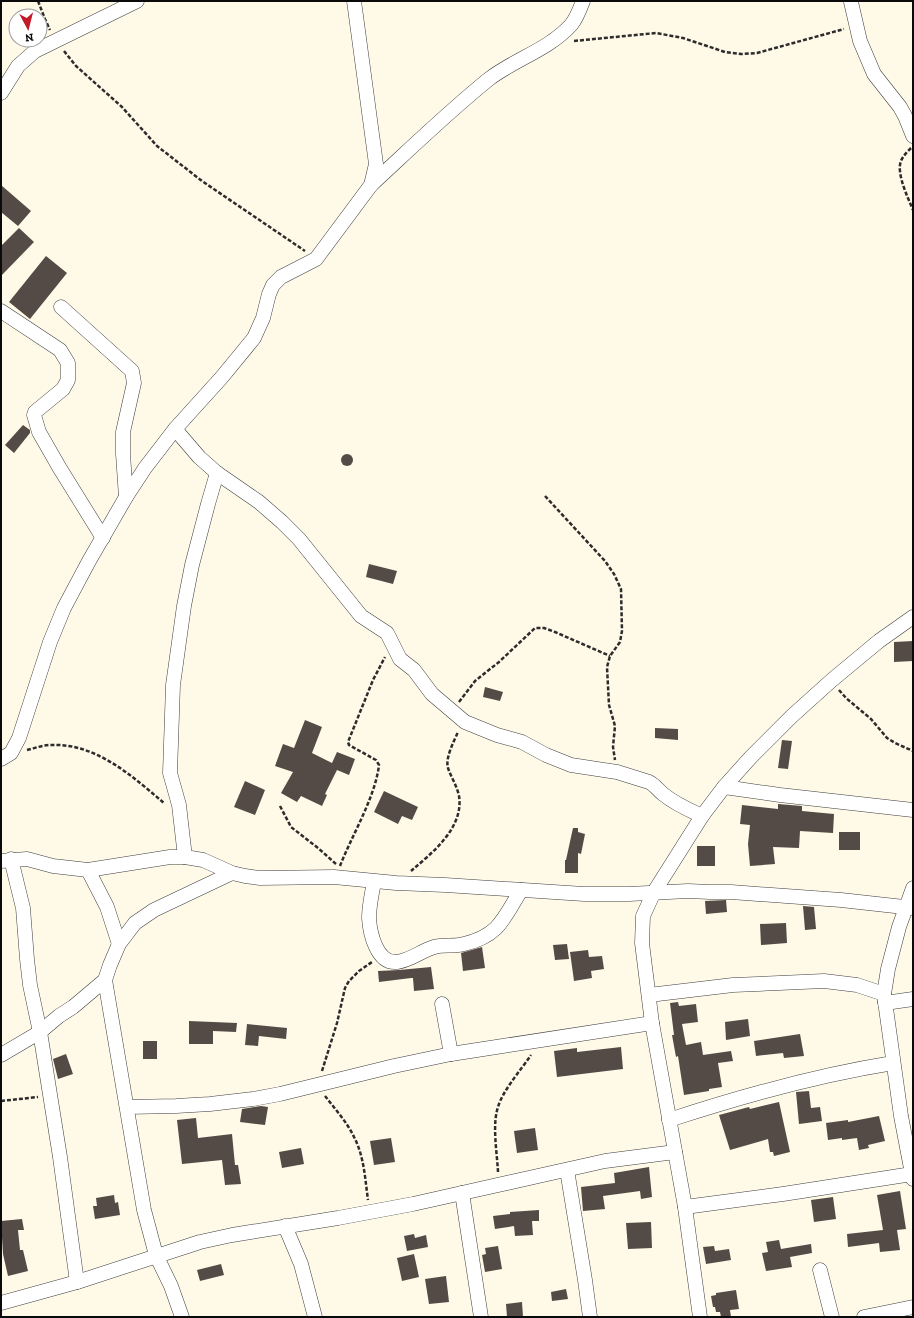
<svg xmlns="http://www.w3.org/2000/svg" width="914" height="1318" font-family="'Zilla Slab',serif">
	<rect width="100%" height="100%" fill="#fff9e8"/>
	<!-- building -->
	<g fill="#544b46">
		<polygon points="1,185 31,211 18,226 1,212"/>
		<polygon points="19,228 34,242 1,276 1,246"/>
		<polygon points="46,256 67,273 30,319 9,302"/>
		<polygon points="23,425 30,430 30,433 14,453 5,445"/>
		<circle cx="347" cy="460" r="6"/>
		<polygon points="369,564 397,571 393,584 366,577"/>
		<polygon points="913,641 913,661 894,662 894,642"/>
		<polygon points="485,687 503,692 500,701 483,697"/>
		<polygon points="305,720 322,727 312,753 332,763 337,752 355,759 349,775 337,770 325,794 327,795 322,806 301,796 297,802 281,793 293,772 275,766 283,744 294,748"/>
		<polygon points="655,728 678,729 678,740 655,738"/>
		<polygon points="782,740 792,741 788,769 778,768"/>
		<polygon points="245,781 265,790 255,815 234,807"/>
		<polygon points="384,791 418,807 412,820 402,816 398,824 374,812"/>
		<polygon points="778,804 802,806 802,811 834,814 833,833 800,831 799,848 773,847 775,864 750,866 748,844 750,825 740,824 742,805 778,809"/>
		<polygon points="573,828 578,828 578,832 585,834 581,854 578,853 578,873 565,873 565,860 566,860"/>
		<rect x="839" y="832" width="21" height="18"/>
		<rect x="697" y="846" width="18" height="20"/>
		<polygon points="726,900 727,912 706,914 705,901"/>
		<polygon points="803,906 814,907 816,929 805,930"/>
		<polygon points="786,923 787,943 761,945 760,924"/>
		<polygon points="567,944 569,959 555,960 553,945"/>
		<polygon points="482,947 485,968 463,971 461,953"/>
		<polygon points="588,950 589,957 602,956 604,969 591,971 592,978 574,981 570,952"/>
		<polygon points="431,967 434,989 414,991 413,978 411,978 379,982 378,971 399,970"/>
		<polygon points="678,1002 679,1006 696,1004 698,1022 682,1024 686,1045 701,1042 703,1055 731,1051 733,1061 718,1063 722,1087 709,1089 709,1091 684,1095 678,1056 676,1057 672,1035 674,1035 670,1003"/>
		<polygon points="748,1019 750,1036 726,1040 725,1022"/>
		<polygon points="189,1021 237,1023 236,1032 213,1031 213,1044 189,1044"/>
		<polygon points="247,1024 287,1028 286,1039 259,1036 258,1046 245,1045"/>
		<polygon points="800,1034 804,1056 784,1058 783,1053 756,1056 754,1041"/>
		<rect x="143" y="1041" width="14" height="18"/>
		<polygon points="621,1047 623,1069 557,1077 554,1051 577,1048 577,1052"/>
		<polygon points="66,1054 73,1074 58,1079 53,1059"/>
		<polygon points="809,1091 811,1108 820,1107 822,1121 799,1124 796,1092"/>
		<polygon points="779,1102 790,1152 774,1156 773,1152 770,1152 768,1139 730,1150 719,1115 749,1107 750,1109"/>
		<polygon points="261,1106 268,1107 265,1125 240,1122 242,1109"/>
		<polygon points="879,1116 885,1141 868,1145 869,1148 859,1150 857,1138 842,1140 842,1138 828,1140 826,1123 848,1120 848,1122"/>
		<polygon points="196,1118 198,1138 232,1134 235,1165 238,1165 241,1184 225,1185 222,1160 182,1164 177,1120"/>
		<polygon points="535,1128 538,1150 517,1153 514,1131"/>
		<polygon points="391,1138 395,1162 374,1165 370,1141"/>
		<polygon points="301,1148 304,1164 282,1168 279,1152"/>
		<polygon points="649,1167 652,1197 641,1199 640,1191 603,1196 605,1209 583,1211 581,1187 615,1183 614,1173"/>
		<polygon points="900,1191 906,1229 897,1230 900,1250 880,1252 879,1243 848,1247 847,1234 883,1230 877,1195"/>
		<polygon points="114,1195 115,1203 118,1202 120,1215 95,1219 93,1206 97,1206 96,1198"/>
		<polygon points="833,1197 836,1219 814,1222 811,1200"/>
		<polygon points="539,1210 539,1221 532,1221 533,1235 515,1236 514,1226 495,1229 493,1216 510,1214 510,1212"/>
		<polygon points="22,1219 24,1230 18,1230 20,1250 23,1250 28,1271 8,1276 3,1254 1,1221"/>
		<polygon points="651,1222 652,1248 628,1249 626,1223"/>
		<polygon points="414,1234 415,1238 426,1235 428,1247 407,1251 404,1236"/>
		<polygon points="779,1240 781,1249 811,1244 812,1253 790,1257 792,1267 766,1271 762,1253 768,1252 766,1242"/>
		<polygon points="498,1246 502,1269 485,1272 482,1255 486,1254 485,1248"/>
		<polygon points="714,1246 715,1251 729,1249 731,1260 706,1264 703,1247"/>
		<polygon points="414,1254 419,1277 402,1281 397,1258"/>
		<polygon points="221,1264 224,1275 200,1281 197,1270"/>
		<polygon points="446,1276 449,1302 429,1304 425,1279"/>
		<polygon points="566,1289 568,1299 552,1301 551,1292"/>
		<polygon points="736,1290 739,1309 730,1310 731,1317 721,1317 720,1312 716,1312 715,1307 713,1307 711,1296 716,1295 716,1293"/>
		<polygon points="522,1302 523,1317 507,1317 506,1304"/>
	</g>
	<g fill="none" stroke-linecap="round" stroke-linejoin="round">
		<defs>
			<g id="minor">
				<polyline points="851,2 860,41 874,74 900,107 905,116 913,136"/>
				<polyline points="1,93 18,66 35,51 137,1"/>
				<path d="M371,185C410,149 448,112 489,79C515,59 548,50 571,25C576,19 580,9 583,1"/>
				<polyline points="61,307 132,371 134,383 123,432 123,454 126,497"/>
				<polyline points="1,311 60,350 68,363 68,380 63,389 35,412 34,415 39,432 59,467 103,538"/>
				<path d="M175,429L199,457L217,473L259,502L282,522L299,539L361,616L387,633L400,659L414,670L432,694L465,722L497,735L522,742L546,755L571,765L617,772L649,782C655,785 658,790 663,794C675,804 689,810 702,816"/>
				<polyline points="1,759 11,753 19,738 50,642 64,608 89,561 126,497 145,468 175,429 222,377 254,338 263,318 269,294 273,285 281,277 316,259 371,185 376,164 354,1"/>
				<polyline points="724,787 780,795 913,810"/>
				<polyline points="185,857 179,805 170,773 173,685 184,606 192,565 208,504 217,473"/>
				<polyline points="11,859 23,908 27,959 30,985 40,1032 60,1157 77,1282"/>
				<polyline points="1,861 27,859 53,866 88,870 170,857 185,857 203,860 232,873 245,876 260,878 334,877 396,883 445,885 584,894 629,894 688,891 710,892 731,892 841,900 913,908"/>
				<polyline points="88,870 107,907 119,944"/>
				<path d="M374,882C372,893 369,906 369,918C370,934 377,964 397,962C411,960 421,951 434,947C444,944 454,947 464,944C499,936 504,918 521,890"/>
				<polyline points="913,888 899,927 888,969 884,994 901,1116 913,1179"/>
				<polyline points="105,980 144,1210 156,1255 171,1286 182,1317"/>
				<polyline points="649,995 733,985 824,981 857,985 884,994"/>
				<polyline points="885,1003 913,999"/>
				<polyline points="442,1004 451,1054"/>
				<polyline points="1,1055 40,1032 59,1016 73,1007 105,980 110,965 119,944 135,923 154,910 232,873"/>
				<polyline points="127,1107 176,1106 210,1104 253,1099 280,1094 394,1066 451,1054 652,1023"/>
				<path d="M669,1120C742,1096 818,1075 893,1063"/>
				<polyline points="567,1170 585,1280 590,1317"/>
				<polyline points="462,1193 481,1317"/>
				<polyline points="685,1207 783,1194 912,1174"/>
				<polyline points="285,1226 301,1264 315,1317"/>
				<polyline points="820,1270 832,1317"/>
				<polyline points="1,1303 77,1282 200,1242 232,1235 338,1218 413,1204 605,1161 675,1152"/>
				<polyline points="700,1317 685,1207 652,1023 642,943 643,916 654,892 702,816 724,787 751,757 792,716 832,680 879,641 913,617"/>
				<polyline points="864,1317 913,1307"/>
			</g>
		</defs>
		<!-- minor casing -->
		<use href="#minor" stroke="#3d3d3d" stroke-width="15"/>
		<!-- path -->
		<g stroke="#2c2c2c" stroke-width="2.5" stroke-dasharray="4 2" stroke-linecap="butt">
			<polyline points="38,1 45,19 50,30"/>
			<polyline points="574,41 656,33 683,38 725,52 741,54 757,53 844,29"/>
			<polyline points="64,51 76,66 122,107 157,146 202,181 305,251"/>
			<path d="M911,148C907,152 903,156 901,161C896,173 908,198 913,210"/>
			<polyline points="545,496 605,561 614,574 621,589 622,631 620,642 610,656 607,667 609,705 615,726 613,747 615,760"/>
			<polyline points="839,690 846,698 871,719 887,738 895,743 913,751"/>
			<polyline points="459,702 475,681 499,662 535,628 544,628 555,632 610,656"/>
			<path d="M27,750C35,748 43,745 51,745C96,743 132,776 164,803"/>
			<polyline points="280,806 291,827 318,848 336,864"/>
			<path d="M340,866C352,835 375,798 379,765L376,760L349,745L348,742L373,680L385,657"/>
			<path d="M411,871C432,853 464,828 459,796C457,786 451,777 448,768C445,758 454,741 458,732"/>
			<polyline points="322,1071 337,1023 345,988 349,981 359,971 372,962"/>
			<path d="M325,1096C335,1109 347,1122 354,1137C364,1156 365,1178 368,1200"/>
			<polyline points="1,1101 38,1097"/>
			<path d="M498,1172C497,1152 492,1125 498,1107C503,1090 521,1070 531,1055"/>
		</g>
		<!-- minor -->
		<use href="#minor" stroke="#fff" stroke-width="14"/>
	</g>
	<!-- border -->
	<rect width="914" height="1318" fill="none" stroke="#0a0a0a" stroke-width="4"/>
	<!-- north arrow -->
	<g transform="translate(28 28) rotate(173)"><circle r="19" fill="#ffffff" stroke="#9d9d9d"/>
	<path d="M0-3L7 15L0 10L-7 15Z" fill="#c31a2a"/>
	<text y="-6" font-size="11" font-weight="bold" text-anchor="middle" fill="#0a0a0a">N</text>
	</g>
</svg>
